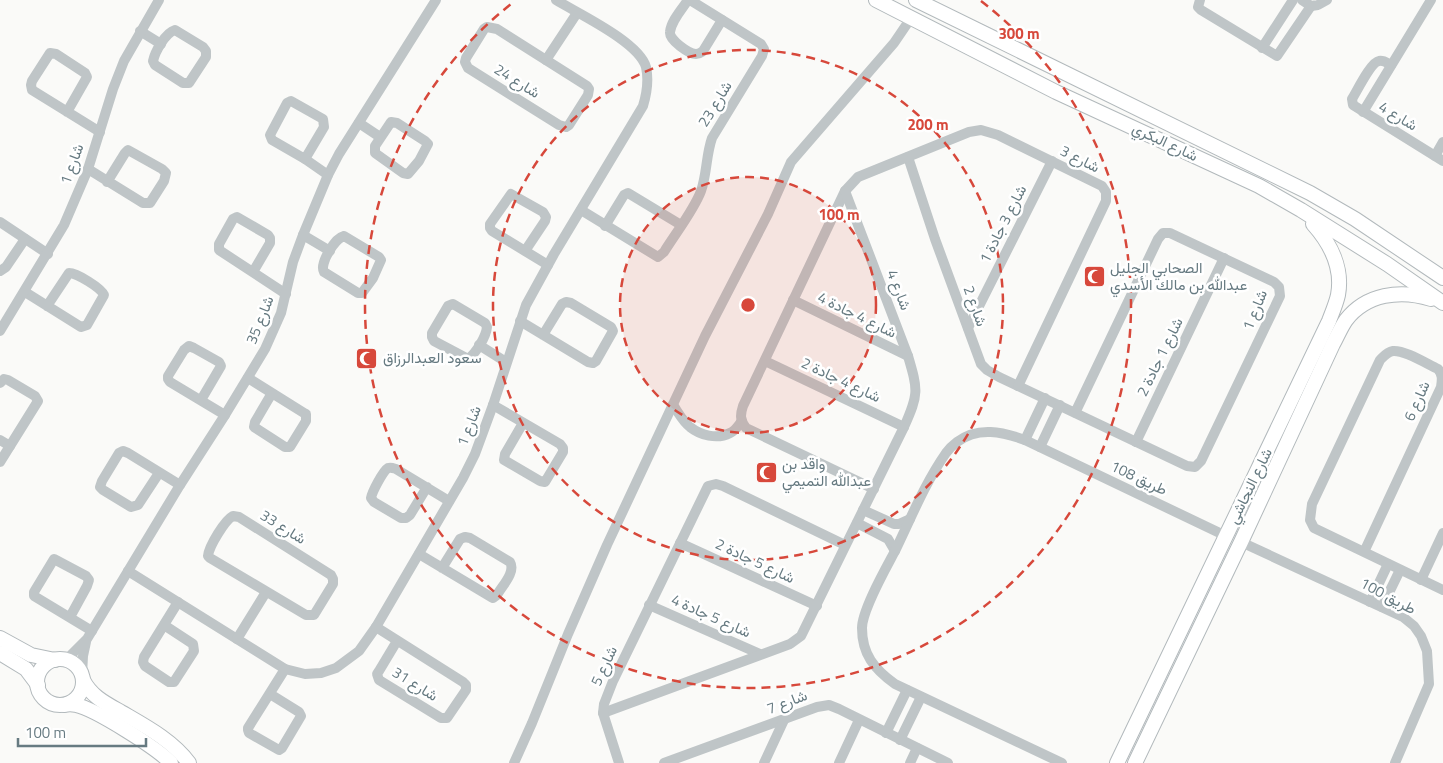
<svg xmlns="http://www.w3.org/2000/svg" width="1443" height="763" font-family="'Titillium Web',Vazirmatn,sans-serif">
	<rect width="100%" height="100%" fill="#fafaf8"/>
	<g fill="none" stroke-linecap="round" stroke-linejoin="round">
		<defs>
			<g id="secondary">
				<polyline points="876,0 1056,92 1259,186 1301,210 1387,264 1443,303"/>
				<polyline points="916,0 1310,193 1355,219 1443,278"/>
				<polyline points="0,638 31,655 55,660"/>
				<polyline points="0,653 26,669 38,685"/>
				<circle cx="60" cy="682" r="23"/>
				<path d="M83,680C91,696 105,703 121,712C145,726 172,740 189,763"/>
				<path d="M64,705C68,704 72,704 76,705C95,709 157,748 171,763"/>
				<path d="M1117,763L1329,321C1332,313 1336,304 1338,295C1343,268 1330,243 1313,224"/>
				<path d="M1135,763L1241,542L1333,344C1337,337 1341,327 1346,320C1366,294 1400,289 1431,299"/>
			</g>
		</defs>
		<!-- secondary casing -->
		<use href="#secondary" stroke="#b2b9bc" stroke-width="16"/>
		<!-- street -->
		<g stroke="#bfc5c7" stroke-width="10">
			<path d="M688,0C682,9 671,21 670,32C669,40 689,54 696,54C700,54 700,53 703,51L722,20"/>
			<polyline points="1200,0 1198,7 1201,10 1277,56 1311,6"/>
			<polyline points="1302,0 1311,6 1318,5 1327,0"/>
			<polygon points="487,27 497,29 587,86 589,89 588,95 569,125 566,127 559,125 468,68 465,62 466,58 484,29"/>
			<path d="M175,30L203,47L206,51V57L189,83H183L155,65L153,61C155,52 165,33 175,30Z"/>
			<polyline points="140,31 161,44"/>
			<polyline points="1262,48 1293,0"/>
			<polyline points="546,60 577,13"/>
			<path d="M1391,65C1387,63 1384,60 1379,61C1371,62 1357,91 1352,99L1353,105L1443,161"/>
			<polygon points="291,101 323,119 324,127 305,159 272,140 270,135 287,103"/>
			<polyline points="67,112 87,77 85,73 56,54 50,53 32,81 31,85 32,90 100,132"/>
			<polyline points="1363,112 1431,0"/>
			<polygon points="391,122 397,123 425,141 428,144 419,161 408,174 403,173 375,153 375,146"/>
			<polyline points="359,123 380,137"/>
			<polyline points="1435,156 1443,142"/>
			<polyline points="908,157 935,239 981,364 987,370 999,377 1187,466 1195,467 1201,461 1280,296 1279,287 1274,282 1170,233 1163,233 1158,239 1075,413"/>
			<polyline points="305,159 328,175"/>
			<polyline points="88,169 143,203 150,203 164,181 166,173 162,169 128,150 125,153 107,182"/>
			<path d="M581,210L658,257L664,252C675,234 694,210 701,191C707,174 706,155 712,138L762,56L764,49L761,44L690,0"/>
			<polyline points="0,222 48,254"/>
			<polyline points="605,226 624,195 628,193 681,225"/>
			<polyline points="303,235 330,251"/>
			<path d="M344,236L379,257L381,260L373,278L362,293H358L324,272C319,264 335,238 344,236Z"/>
			<polyline points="525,251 545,221 546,217 543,212 511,194 490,224 490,228 492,231 548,265"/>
			<polyline points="0,271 6,267 25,239"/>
			<polyline points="253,272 270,243 270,238 268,235 237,217 233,219 219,244 219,250 286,294"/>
			<path d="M25,292L81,327L87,325L104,295C101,288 77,273 69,273L47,306"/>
			<polyline points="793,300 908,356"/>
			<path d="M453,304L485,323L487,327C486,337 476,353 468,359L434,341L432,337V333L448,306Z"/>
			<polyline points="520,321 588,362 593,363 596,361 613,331 611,327 571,303 566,302 562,304 543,335"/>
			<polyline points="968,328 1052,161"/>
			<polyline points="0,331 64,225 88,169 113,89 124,61 159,0"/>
			<polyline points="479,345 506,362"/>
			<polyline points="765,361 904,427"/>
			<polyline points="248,378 304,413 306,414 306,421 290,447 285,447 254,427 255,422 272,393"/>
			<polyline points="0,383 4,379 8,380 35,396 38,401 0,462"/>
			<polyline points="201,400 221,366 219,362 194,348 189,346 184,350 168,376 168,379 170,382 225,415"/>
			<polyline points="493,405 560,444 563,448 563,452 545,482 540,481 504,460 505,454 523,423"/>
			<path d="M673,405C678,412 683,422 690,427C700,435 717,440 730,433C735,431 738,426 741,422"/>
			<polyline points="0,440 10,446"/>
			<polyline points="1025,440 1045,398"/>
			<polyline points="1136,442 1224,258"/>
			<polyline points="1040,447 1060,405"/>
			<polyline points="159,473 138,505 131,507 103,490 100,487 102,481 119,453 123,451 128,453 180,485"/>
			<path d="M427,487L410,515L406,518H401L374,502L371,498C372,492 383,471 388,468C391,467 393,468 396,469L449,501"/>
			<path d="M874,489L746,428C740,420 740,415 743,406L845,191L858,177L969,132L981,130L998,135L1102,186L1106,192V201L1018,386"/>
			<polyline points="863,510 894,524 899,524 910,519"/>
			<path d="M233,516L239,517L331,575L333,579V584L314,615H306L210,558L208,556C209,546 225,520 233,516Z"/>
			<polyline points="857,523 888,539 895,551"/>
			<polyline points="1241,542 1403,617 1414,626 1421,636 1427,651 1429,684 1395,763"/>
			<polyline points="680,543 817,606"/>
			<path d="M1364,552L1441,387C1442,380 1443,375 1438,369C1427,364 1405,350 1393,351C1387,352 1384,356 1380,360L1312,504L1310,520L1314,528L1443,590"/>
			<path d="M419,554L491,597L493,598L497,595C502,586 516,572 510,562L470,538L465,537L460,539L442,568"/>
			<path d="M128,571L285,669L305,674L321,673L336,668L359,651L376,627L463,478L475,454L493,405L526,305L554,254L643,106C647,93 649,81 646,67C639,42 579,14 556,0"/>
			<polyline points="1421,580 1443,533"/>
			<polyline points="1370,602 1388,564"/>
			<polyline points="649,605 760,654"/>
			<polyline points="1382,607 1400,570"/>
			<polyline points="70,617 87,586 89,580 86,576 54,559 34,592 34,596 92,631"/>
			<polyline points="164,625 193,644 194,651 174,682 169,682 145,666 143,662 144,657 178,602"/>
			<polyline points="376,627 463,682 466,685 466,690 447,718 441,718 379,680 377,674 379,671 397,641"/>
			<polyline points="237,639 266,592"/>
			<polyline points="66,660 87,639 180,485 225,415 265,349 281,313 293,262 303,235 328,175 339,154 436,0"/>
			<polyline points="82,675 83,656 86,642"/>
			<polyline points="270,694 299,712 301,716 282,748 279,750 249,733 248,730 248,728 285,669"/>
			<path d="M603,713L790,644L801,636L904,427C919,394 918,390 908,356L845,191"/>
			<polyline points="886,733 907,690"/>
			<polyline points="900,740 921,697"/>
			<polyline points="514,763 532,723 568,634 607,545 705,336 768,214 791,162 894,43 911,18"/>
			<polyline points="619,763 603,713 604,704 613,681 708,486 716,484 723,486 845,545"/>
			<polyline points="664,763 817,707 829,705 839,709 948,763"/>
			<polyline points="764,763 784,720"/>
			<polyline points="839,763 859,720"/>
			<polyline points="910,763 917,748"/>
			<path d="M1062,763L895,684C874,669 862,654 862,628C862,610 886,568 895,551C911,518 925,483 946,453C949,449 953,445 957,442C978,426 1003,432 1025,440L1226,536"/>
		</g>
		<!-- secondary -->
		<use href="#secondary" stroke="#fff" stroke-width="14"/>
	</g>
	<!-- distance rings -->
	<circle cx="748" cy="305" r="128" fill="#d7483b" fill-opacity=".12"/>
	<g fill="none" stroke="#d7483b" stroke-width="2.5" stroke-dasharray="9 6">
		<circle cx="748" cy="305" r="128"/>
		<circle cx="748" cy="305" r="255"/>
		<path d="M981 1A383 383 0 1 1 515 1"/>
	</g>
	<!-- icons -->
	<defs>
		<symbol id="mosque-square" viewBox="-11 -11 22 22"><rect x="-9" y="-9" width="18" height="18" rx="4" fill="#d7483b" stroke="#fff"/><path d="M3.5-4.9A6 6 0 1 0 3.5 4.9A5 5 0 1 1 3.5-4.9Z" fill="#fff"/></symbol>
	</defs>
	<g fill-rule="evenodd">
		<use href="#mosque-square" x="1082" y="264" width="25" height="25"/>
		<use href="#mosque-square" x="354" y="346" width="25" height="25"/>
		<use href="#mosque-square" x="754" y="460" width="25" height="25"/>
	</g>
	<g text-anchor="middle" stroke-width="5" stroke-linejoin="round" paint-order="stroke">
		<!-- street labels -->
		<g font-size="15" fill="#667a81" stroke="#fff">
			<text transform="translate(517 81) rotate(32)" y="5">شارع 24</text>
			<text transform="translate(715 104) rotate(-59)" y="5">شارع 23</text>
			<text transform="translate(1398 116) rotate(31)" y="5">شارع 4</text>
			<text transform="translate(1165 142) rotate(25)" y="5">شارع البكري</text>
			<text transform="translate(1080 159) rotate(27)" y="5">شارع 3</text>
			<text transform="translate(72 164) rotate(-70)" y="5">شارع 1</text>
			<text transform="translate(1003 224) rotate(-63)" y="5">شارع 3 جادة 1</text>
			<text transform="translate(899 290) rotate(69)" y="5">شارع 4</text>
			<text transform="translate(975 306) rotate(70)" y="5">شارع 2</text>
			<text transform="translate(1255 310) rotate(-68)" y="5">شارع 1</text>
			<text transform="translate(857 315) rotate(26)" y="5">شارع 4 جادة 4</text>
			<text transform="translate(260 320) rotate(-68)" y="5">شارع 35</text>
			<text transform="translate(1160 357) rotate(-64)" y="5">شارع 1 جادة 2</text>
			<text transform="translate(841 380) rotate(25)" y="5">شارع 4 جادة 2</text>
			<text transform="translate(1417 401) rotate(-66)" y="5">شارع 6</text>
			<text transform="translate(469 426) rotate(-69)" y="5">شارع 1</text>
			<text transform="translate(1139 478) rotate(25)" y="5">طريق 108</text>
			<text transform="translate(1250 486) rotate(-64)" y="5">شارع النجاشي</text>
			<text transform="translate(283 527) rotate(32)" y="5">شارع 33</text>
			<text transform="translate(755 561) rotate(25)" y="5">شارع 5 جادة 2</text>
			<text transform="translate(1388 596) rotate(28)" y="5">طريق 100</text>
			<text transform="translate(711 616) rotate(24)" y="5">شارع 5 جادة 4</text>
			<text transform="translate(604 666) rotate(-65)" y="5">شارع 5</text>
			<text transform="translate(415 684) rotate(32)" y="5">شارع 31</text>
			<text transform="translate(787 702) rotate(-21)" y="5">شارع 7</text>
		</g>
		<!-- poi labels -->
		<g font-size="15" fill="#667a81" stroke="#fff" text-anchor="start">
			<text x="1110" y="273">الصحابي الجليل<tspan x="1110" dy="17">عبدالله بن مالك الأسدي</tspan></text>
			<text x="383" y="363">سعود العبدالرزاق</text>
			<text x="782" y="469">واقد بن<tspan x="782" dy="17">عبدالله التميمي</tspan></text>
		</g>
	</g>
	<circle cx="748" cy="305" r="8" fill="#d7483b" stroke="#fff" stroke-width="2.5"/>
	<g font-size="15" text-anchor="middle" font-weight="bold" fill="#d7483b" stroke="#fff" stroke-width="5" stroke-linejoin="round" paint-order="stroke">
		<text x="1019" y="39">300 m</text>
		<text x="928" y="130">200 m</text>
		<text x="839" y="220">100 m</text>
	</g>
	<!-- scale -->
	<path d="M18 738v8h128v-8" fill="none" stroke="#667a81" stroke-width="2.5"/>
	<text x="25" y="738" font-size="15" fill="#667a81" stroke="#ffffff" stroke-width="4" paint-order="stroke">100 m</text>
</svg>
